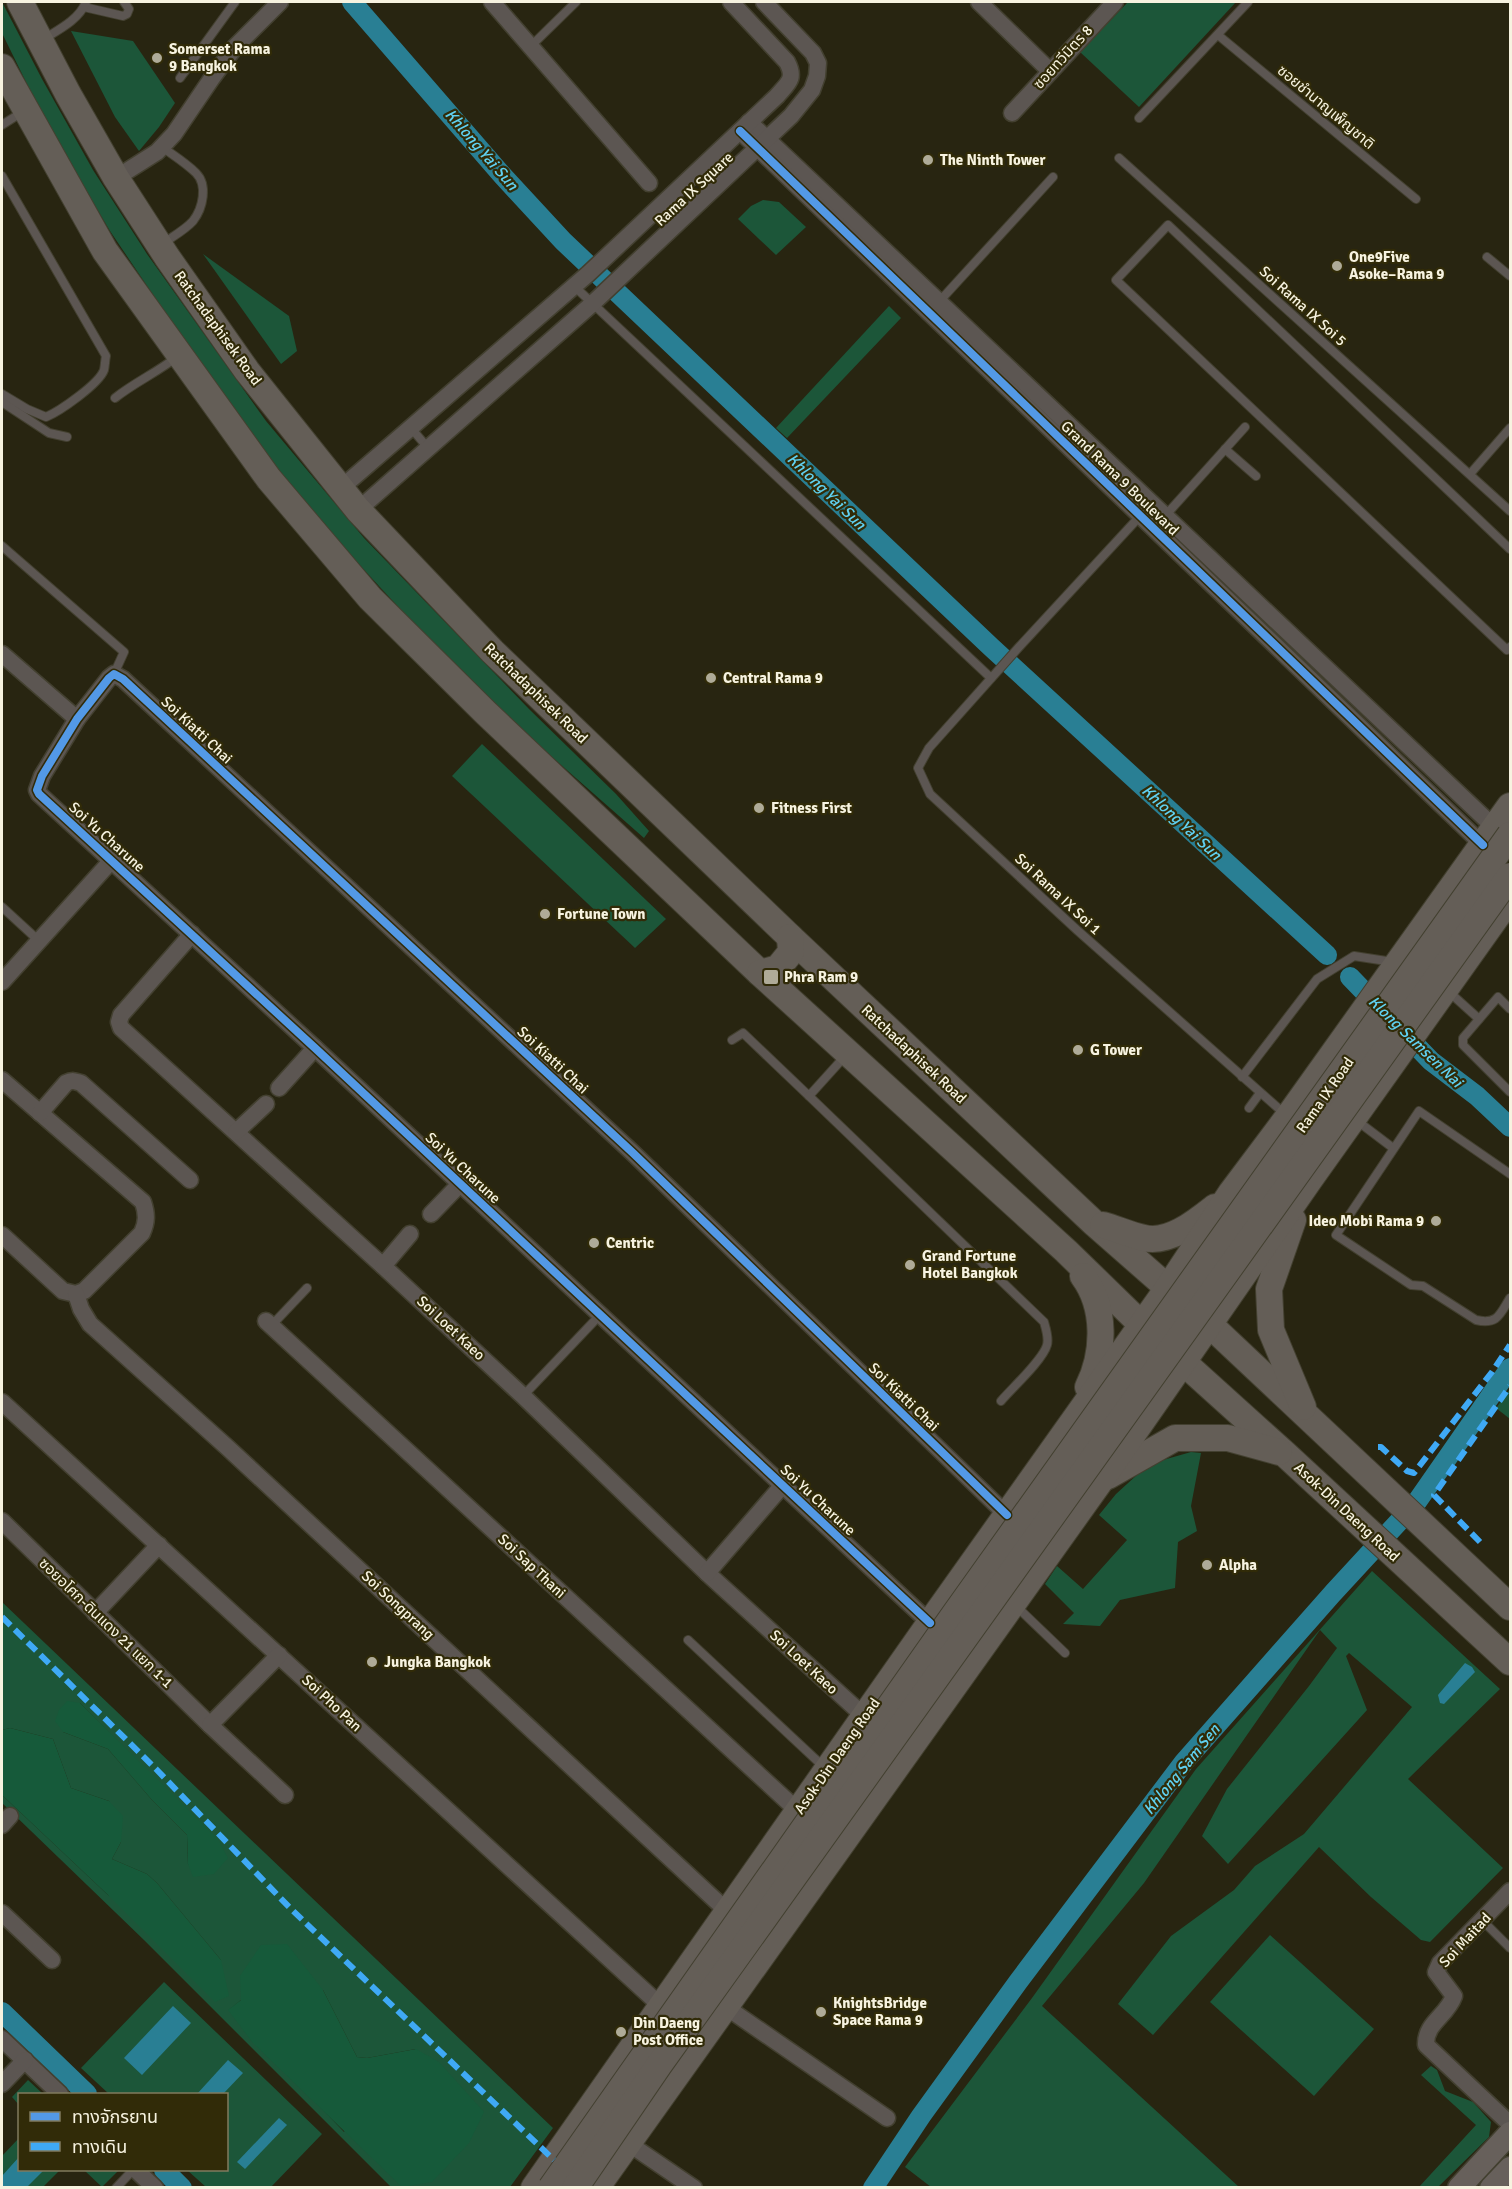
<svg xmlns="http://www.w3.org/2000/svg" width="1512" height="2189" font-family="Signika,'Noto Sans Thai',sans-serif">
	<rect width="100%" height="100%" fill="#282511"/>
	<!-- green -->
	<g fill="#1c5639" fill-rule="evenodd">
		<polygon points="2,2 42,79 93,170 147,254 266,421 364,538 529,709 616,794 649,831 644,838 535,742 438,650 295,495 224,400 110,231 48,127 2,33"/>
		<polygon points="1128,2 1236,2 1139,107 1080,52"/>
		<polygon points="71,31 133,41 175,103 159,127 139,151 115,117"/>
		<polygon points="763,200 779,202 806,227 776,255 738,219 751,206"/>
		<polygon points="203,254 289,316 297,351 281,364"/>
		<polygon points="889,306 901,318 787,438 776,428"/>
		<polygon points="482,744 666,919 635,948 452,776"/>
		<polygon points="1510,1389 1510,1419 1496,1408"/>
		<polygon points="1191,1452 1201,1453 1191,1506 1197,1531 1178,1542 1175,1588 1120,1600 1100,1626 1063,1624 1074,1613 1045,1584 1057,1566 1083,1589 1127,1540 1099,1515 1116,1494 1149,1464"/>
		<polygon points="1372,1571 1500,1689 1408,1779 1503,1868 1430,1942 1421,1940 1371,1897 1319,1847 1153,2035 1118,2004 1171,1936 1234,1890 1255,1866 1304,1834 1412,1707 1349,1653 1346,1656 1367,1710 1228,1864 1202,1836 1227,1789 1309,1686 1337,1648 1320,1630 1144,1883 1042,2006 1239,2187 931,2187 905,2167 1032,1998 1196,1769"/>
		<path d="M2,1602L553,2128L510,2187H391L144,1940L2,1803V1795L108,1895L221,1960L157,1883L147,1874L112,1859L121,1842L109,1801L71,1788L53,1739L10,1728L2,1730ZM80,1703L152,1776L214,1874L188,1864L187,1835L152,1800L108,1749L63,1732ZM323,1990L357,2057L367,2058L416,2049L344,2132L229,2010L241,2000Z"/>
		<polygon points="1270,1935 1374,2029 1314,2096 1210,2002"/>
		<polygon points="164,1982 322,2134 271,2187 206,2187 187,2170 226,2170 226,2094 109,2094 81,2068"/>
		<polygon points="1431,2066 1437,2070 1445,2091 1473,2102 1491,2122 1489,2137 1438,2187 1419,2187 1476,2125 1421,2075"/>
		<polygon points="28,2080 43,2094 20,2094 19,2105 12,2097"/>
		<polygon points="19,2138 20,2170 60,2170 43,2187 2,2187 2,2156"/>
		<polygon points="84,2170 119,2170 102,2187"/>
	</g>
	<!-- forest -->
	<g fill="#165a3a">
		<polygon points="67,1701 80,1703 218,1839 228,1858 214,1874 193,1877 188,1864 187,1835 152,1800 108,1749 63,1732 55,1721 59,1710"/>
		<polygon points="10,1728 53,1739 71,1788 109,1801 123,1816 121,1842 112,1859 147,1874 157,1883 221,1960 229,1996 215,2002 108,1895 2,1795 2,1730"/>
		<polygon points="287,1944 323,1990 357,2057 367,2058 416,2049 439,2062 484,2112 469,2143 432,2182 402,2187 253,2043 228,2010 241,2000 240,1976 261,1945"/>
	</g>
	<!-- water -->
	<g fill="#297f94">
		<polygon points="1465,1663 1472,1667 1475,1672 1444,1704 1440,1703 1438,1695"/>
		<polygon points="173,2006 191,2023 142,2075 124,2058"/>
		<polygon points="228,2060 243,2073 223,2094 197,2094"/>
		<polygon points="279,2118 287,2125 245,2169 237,2162"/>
		<polygon points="19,2157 20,2170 44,2170 27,2187 2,2187 2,2176"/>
	</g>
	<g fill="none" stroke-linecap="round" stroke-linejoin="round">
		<!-- canal -->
		<g stroke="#297f94" stroke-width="20">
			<polyline points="352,2 502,175 563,241 991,647 1327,955"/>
			<polyline points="1350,977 1431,1061 1477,1096 1510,1127"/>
			<polyline points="2,2012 87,2094"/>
			<polyline points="164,2170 182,2188"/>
			<polyline points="873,2188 921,2116 1018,1982 1184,1762 1333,1593 1416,1503 1510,1368"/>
		</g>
		<defs>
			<g id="service">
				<polyline points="84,7 123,16 127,14 129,9 124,2"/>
				<polyline points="1218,35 1416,199"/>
				<path d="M42,40C58,30 79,20 86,2"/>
				<polyline points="531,46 576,2"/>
				<polyline points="180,78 235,2"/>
				<polyline points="1139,118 1248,2"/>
				<polyline points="2,125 24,111"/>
				<path d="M162,147C173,155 186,163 196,173C208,185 203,208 193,221C185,230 172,237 162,244"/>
				<polyline points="1119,158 1510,511"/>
				<path d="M2,176L106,356C105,360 105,366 104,370C99,384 60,411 46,417L27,409L2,394"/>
				<polyline points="1487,257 1510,276"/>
				<polyline points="574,286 991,678"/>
				<polyline points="937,304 1053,177"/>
				<path d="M115,398C135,382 158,372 178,356"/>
				<polyline points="2,402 49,433 67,437"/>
				<polyline points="411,428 428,448"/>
				<polyline points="1225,449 1256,476"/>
				<polyline points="1470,474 1510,428"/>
				<polyline points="1141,515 1019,647 929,748 918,768 930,794 1077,930 1286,1115"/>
				<polyline points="1165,516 1245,427"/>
				<polyline points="2,546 124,652 114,674"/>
				<polyline points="1510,549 1168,225 1116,280 1507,650 1510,647"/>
				<polyline points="2,907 38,940"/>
				<polyline points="1448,991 1479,1019"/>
				<polyline points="1510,1009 1498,997 1463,1038 1463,1045 1510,1092"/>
				<polyline points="732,1040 743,1033 809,1096 846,1055"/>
				<polyline points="1242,1077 1317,979 1354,956 1393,962"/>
				<path d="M809,1096L1044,1322C1046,1329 1049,1338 1047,1345C1043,1360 1012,1388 1001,1401"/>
				<polyline points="1249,1108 1260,1093"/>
				<polyline points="1356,1120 1393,1148"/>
				<path d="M1510,1174L1419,1111L1336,1235L1411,1285L1423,1286L1476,1320C1498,1325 1500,1314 1510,1298"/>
				<polyline points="271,1326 307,1288"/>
				<polyline points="523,1396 599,1316"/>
				<polyline points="1015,1605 1065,1653"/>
				<polyline points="688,1640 826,1769"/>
				<polyline points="1483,1921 1510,1948"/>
				<polyline points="116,2188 133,2170"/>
			</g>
			<g id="minor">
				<polyline points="492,2 649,183"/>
				<polyline points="979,2 1050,71"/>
				<polyline points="1012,113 1115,2"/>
				<polyline points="749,122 1495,828"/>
				<polyline points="740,131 1483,845"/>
				<polyline points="116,178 157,152 174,134 212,78 235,47 280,2"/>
				<path d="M340,489L588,274L777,96C788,83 796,79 787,62L731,2"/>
				<polyline points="358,510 592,304 791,116 812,90 817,76 818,63 813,53 764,2"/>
				<polyline points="2,654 77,719"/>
				<polyline points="192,934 121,1015 119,1022 121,1028 383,1266 523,1396 707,1573 864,1716"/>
				<polyline points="2,982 112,860"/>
				<path d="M2,1080L143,1202C147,1214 147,1222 142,1233L84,1291L76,1294L63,1291L2,1235"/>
				<polyline points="279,1088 315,1048"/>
				<path d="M40,1113L66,1083C72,1080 75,1081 81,1083L190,1180"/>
				<polyline points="236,1132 266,1104"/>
				<polyline points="431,1214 460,1184"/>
				<polyline points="383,1266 410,1234"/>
				<polyline points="76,1294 81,1309 90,1324 228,1448 727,1911"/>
				<polyline points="266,1321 798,1811"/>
				<polyline points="2,1402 661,2006"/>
				<polyline points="2,1521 210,1725"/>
				<polyline points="707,1573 782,1486"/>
				<polyline points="95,1613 159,1545"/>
				<polyline points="930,1623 315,1048 39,794 37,790 42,776 77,719 109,678 114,674 123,679 633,1153 1007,1515"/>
				<polyline points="279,1655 210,1725 285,1795"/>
				<polyline points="2,1825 10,1816"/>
				<path d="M1510,1891L1440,1963L1436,1972L1454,1996C1447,2016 1425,2023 1426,2045L1510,2124"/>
				<polyline points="2,1913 52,1960"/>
				<polyline points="726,2007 887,2118"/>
				<polyline points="2,2039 60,2094"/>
				<polyline points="2,2084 25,2060"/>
				<polyline points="628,2143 694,2188"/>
				<polyline points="136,2170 155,2188"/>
			</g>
			<g id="secondary">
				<polyline points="1459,2188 1510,2133"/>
				<polyline points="1491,2188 1510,2168"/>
			</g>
			<g id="primary">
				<polyline points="20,2 68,94 116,178 167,257 247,371 358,510 492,651 790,937 1095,1224 1209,1324 1510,1607"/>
				<polyline points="2,67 105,251 269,479 370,598 485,712 760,973 1066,1251 1142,1325 1285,1454 1510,1662"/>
				<polyline points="760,973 778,968 791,952 790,937"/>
				<polyline points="1293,1220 1269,1289 1271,1330 1303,1407"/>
				<path d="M1103,1225C1117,1229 1130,1235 1144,1238C1169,1244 1196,1222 1215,1207"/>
				<path d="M1083,1276C1106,1307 1105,1353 1088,1387"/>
				<polyline points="1108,1476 1175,1438 1228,1438 1279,1452"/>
				<polyline points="534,2188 930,1623 1168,1288 1231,1193 1288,1117 1510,806"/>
				<polyline points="596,2188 1101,1480 1310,1179 1510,898"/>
			</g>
		</defs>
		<!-- service casing -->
		<use href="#service" stroke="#434030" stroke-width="10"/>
		<!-- minor casing -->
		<use href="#minor" stroke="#434030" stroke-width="19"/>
		<!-- secondary casing -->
		<use href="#secondary" stroke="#434030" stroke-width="25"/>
		<!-- primary casing -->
		<use href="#primary" stroke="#434030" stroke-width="28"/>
		<!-- service -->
		<use href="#service" stroke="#5c5652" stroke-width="8"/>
		<!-- minor -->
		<use href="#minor" stroke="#5c5652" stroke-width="16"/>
		<!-- secondary -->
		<use href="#secondary" stroke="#67605b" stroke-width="22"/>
		<!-- primary -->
		<use href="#primary" stroke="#645e57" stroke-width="26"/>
		<defs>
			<g id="primary-bridge">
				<polyline points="551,2188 954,1615 1510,835"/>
				<polyline points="575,2188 659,2065 1510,876"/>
			</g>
		</defs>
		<!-- primary-bridge casing -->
		<use href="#primary-bridge" stroke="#434030" stroke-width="28" stroke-linecap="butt"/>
		<!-- primary-bridge -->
		<use href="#primary-bridge" stroke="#645e57" stroke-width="26"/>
		<!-- quiet -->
		<g stroke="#3fa9f5" stroke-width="6" stroke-dasharray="12 6" stroke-linecap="butt">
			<polyline points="1378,1447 1381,1447 1407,1471 1414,1473 1492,1372 1510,1345"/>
			<polyline points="1480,1542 1434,1495 1510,1386"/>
			<polyline points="2,1617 156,1769 290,1908 554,2160"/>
		</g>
		<defs>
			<g id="cycleway">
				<polyline points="740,131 1483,845"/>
				<polyline points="930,1623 315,1048 39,794 37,790 42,776 77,719 109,678 114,674 123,679 633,1153 1007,1515"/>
			</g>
		</defs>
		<!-- cycleway casing -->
		<use href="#cycleway" stroke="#312b08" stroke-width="11"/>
		<!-- cycleway -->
		<use href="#cycleway" stroke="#5399e6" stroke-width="8"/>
	</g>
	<!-- markers -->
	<g fill="#afab98" stroke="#312b08" stroke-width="2">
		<circle cx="157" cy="58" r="6"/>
		<circle cx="928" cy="160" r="6"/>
		<circle cx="1337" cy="266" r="6"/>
		<circle cx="711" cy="678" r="6"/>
		<circle cx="759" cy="808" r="6"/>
		<circle cx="545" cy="914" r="6"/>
		<rect x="763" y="969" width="16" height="16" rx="3"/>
		<circle cx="1078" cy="1050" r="6"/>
		<circle cx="1436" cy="1221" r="6"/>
		<circle cx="594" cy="1243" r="6"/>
		<circle cx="910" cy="1265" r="6"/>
		<circle cx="1207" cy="1565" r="6"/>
		<circle cx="372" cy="1662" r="6"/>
		<circle cx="821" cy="2012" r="6"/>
		<circle cx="621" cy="2032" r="6"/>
	</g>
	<g text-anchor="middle" stroke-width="4.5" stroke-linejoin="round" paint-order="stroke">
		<!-- poi labels -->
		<g font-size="15" font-weight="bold" fill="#f7f3e0" stroke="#312b08" text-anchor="start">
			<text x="169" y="54">Somerset Rama<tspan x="169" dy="17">9 Bangkok</tspan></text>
			<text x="940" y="165">The Ninth Tower</text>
			<text x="1349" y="262">One9Five<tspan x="1349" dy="17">Asoke–Rama 9</tspan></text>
			<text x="723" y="683">Central Rama 9</text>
			<text x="771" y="813">Fitness First</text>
			<text x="557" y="919">Fortune Town</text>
			<text x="784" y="982">Phra Ram 9</text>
			<text x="1090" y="1055">G Tower</text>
			<text x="1424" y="1226" text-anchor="end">Ideo Mobi Rama 9</text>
			<text x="606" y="1248">Centric</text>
			<text x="922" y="1261">Grand Fortune<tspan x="922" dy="17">Hotel Bangkok</tspan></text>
			<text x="1219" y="1570">Alpha</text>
			<text x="384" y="1667">Jungka Bangkok</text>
			<text x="833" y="2008">KnightsBridge<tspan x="833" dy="17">Space Rama 9</tspan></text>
			<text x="633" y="2028">Din Daeng<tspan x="633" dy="17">Post Office</tspan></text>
		</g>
		<!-- street labels -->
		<g font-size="15" fill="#f7f3e0" stroke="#312b08">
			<text transform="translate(1063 57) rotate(-48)" y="5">ซอยทวีมิตร 8</text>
			<text transform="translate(1326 107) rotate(40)" y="5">ซอยชำนาญเพ็ญชาติ</text>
			<text transform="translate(694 189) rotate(-43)" y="5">Rama IX Square</text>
			<text transform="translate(1303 306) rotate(42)" y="5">Soi Rama IX Soi 5</text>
			<text transform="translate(218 328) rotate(54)" y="5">Ratchadaphisek Road</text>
			<text transform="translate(1120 478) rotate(44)" y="5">Grand Rama 9 Boulevard</text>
			<text transform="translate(536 693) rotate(44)" y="5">Ratchadaphisek Road</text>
			<text transform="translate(197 730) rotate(43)" y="5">Soi Kiatti Chai</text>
			<text transform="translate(107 837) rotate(42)" y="5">Soi Yu Charune</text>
			<text transform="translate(1058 894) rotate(43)" y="5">Soi Rama IX Soi 1</text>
			<text transform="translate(914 1054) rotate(43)" y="5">Ratchadaphisek Road</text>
			<text transform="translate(553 1060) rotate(43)" y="5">Soi Kiatti Chai</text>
			<text transform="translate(1325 1095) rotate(-55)" y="5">Rama IX Road</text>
			<text transform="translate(463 1168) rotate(43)" y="5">Soi Yu Charune</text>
			<text transform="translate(451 1328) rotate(43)" y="5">Soi Loet Kaeo</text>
			<text transform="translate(904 1397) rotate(44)" y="5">Soi Kiatti Chai</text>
			<text transform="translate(818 1500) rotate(43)" y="5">Soi Yu Charune</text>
			<text transform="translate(1347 1512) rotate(43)" y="5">Asok-Din Daeng Road</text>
			<text transform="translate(532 1566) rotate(43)" y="5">Soi Sap Thani</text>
			<text transform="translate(398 1605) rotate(43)" y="5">Soi Songprang</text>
			<text transform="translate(106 1623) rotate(44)" y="5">ซอยอโศก-ดินแดง 21 แยก 1-1</text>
			<text transform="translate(804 1662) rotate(43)" y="5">Soi Loet Kaeo</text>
			<text transform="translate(332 1703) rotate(43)" y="5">Soi Pho Pan</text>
			<text transform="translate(837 1756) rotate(-55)" y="5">Asok-Din Daeng Road</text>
			<text transform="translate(1465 1940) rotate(-47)" y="5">Soi Maitad</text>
		</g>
		<!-- water labels -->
		<g font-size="16" font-style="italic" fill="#60d1f1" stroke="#312b08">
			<text transform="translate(482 149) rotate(49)" y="6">Khlong Yai Sun</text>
			<text transform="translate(827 491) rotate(44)" y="6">Khlong Yai Sun</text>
			<text transform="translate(1182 822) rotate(43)" y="6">Khlong Yai Sun</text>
			<text transform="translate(1416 1041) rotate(44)" y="6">Klong Samsen Nai</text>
			<text transform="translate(1181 1769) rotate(-51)" y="6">Khlong Sam Sen</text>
		</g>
	</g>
	<!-- border -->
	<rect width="1512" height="2189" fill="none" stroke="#f7f3e0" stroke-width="6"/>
	<!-- legend -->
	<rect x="18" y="2093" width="210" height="78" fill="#312b08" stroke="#807b5e" stroke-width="1.5"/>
	<rect x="30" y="2112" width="30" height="9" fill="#5399e6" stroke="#807b5e" stroke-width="1.5"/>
	<text x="72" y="2123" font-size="18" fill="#f7f3e0">ทางจักรยาน</text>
	<rect x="30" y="2142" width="30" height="9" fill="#3fa9f5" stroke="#807b5e" stroke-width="1.5"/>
	<text x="72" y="2153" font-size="18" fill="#f7f3e0">ทางเดิน</text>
</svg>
